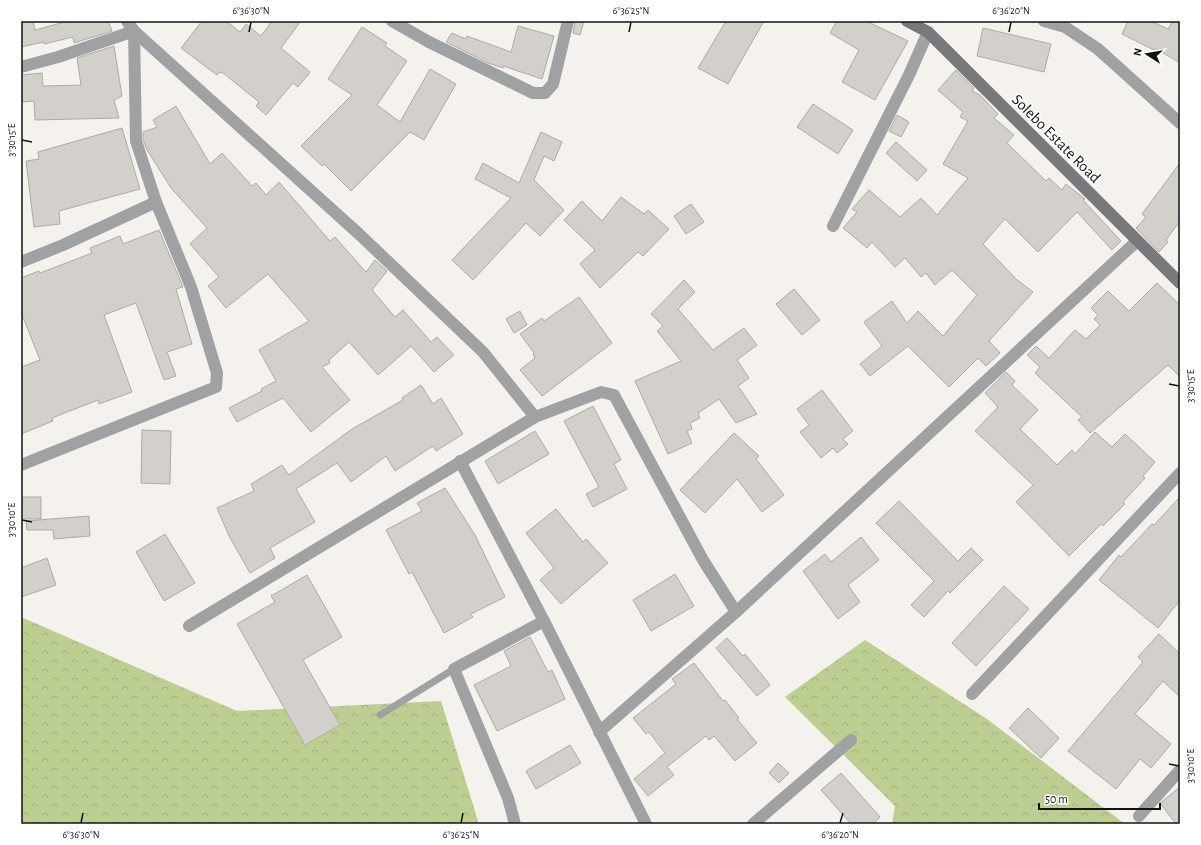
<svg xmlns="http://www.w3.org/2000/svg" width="1201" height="845" font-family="'Alegreya Sans',sans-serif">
	<defs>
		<pattern id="forest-crowns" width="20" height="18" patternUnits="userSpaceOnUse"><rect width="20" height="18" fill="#bccf91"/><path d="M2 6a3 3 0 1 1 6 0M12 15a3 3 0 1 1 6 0" fill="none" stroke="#a1b17c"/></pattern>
	</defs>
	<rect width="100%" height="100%" fill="#f5f2ee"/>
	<!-- forest -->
	<g fill="url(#forest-crowns)">
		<polygon points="21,617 237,711 441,701 479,824 21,824"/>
		<polygon points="865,640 987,719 1125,824 892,824 895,806 785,697"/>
	</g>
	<!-- building -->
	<g fill="#d3d0cc" stroke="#adaba7">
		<polygon points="21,21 33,21 35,30 68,21 108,21 112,31 74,43 73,37 44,44 44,42 21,47"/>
		<polygon points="202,21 226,21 240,32 246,24 261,36 272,21 301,21 281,48 310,72 298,87 293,83 266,115 256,106 259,102 223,73 220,72 217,75 181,48"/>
		<polygon points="575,21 584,21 580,35 573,33"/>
		<polygon points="726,21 764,21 728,84 698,68"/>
		<polygon points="837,21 866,21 908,41 875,100 842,82 859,50 830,33"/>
		<polygon points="1128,21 1151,21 1168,29 1173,21 1180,21 1180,63 1155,48 1154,50 1122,34"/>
		<polygon points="518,26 554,36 542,79 503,66 503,68 488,63 446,42 452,33 466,39 467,36 511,52"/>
		<polygon points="362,27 387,43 385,46 407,61 377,105 400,122 430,69 456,84 424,140 410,132 351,191 324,164 322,166 301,146 352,95 328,79"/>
		<polygon points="983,28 1051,44 1044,72 977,56"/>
		<polygon points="114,46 122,96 114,100 119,118 35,120 34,101 22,102 21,75 42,73 43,86 81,85 77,58"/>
		<polygon points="956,70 974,88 972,91 980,95 998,114 994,118 1014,135 1007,143 1046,181 1049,178 1062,190 1066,184 1085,199 1083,200 1121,241 1112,250 1077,212 1038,252 1005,219 983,244 1016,279 1033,292 989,341 1000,353 986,366 978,358 949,387 908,346 870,376 860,364 882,346 864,322 892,301 907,323 918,311 943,336 977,295 952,270 935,285 926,273 921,277 905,258 895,267 872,242 867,248 843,228 857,212 852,209 869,190 900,217 921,198 937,215 968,178 943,164 968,121 960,117 963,112 938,90"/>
		<polygon points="813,104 853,130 838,154 797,127"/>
		<polygon points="176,106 210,164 222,153 252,186 256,183 266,195 279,182 330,241 335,237 366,272 375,260 387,271 372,290 395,317 403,310 431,342 437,337 454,355 434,372 411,346 378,375 349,342 329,360 330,363 322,367 350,400 311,432 283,398 237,422 229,408 262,391 261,389 276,381 259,350 309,321 268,274 226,308 208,286 219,277 190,244 207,228 171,188 147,150 143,140 143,132 157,127 153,120"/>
		<polygon points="897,115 909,122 901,137 889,131"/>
		<polygon points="122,128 140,189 59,211 60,224 34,227 26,161 39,159 38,152"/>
		<polygon points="541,132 562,142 554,161 544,156 534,180 564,210 540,236 526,223 473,280 452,260 511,198 475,179 483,163 519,183"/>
		<polygon points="896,142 927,170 917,181 886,153"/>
		<polygon points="1180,163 1180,221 1166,240 1168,242 1159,252 1136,228 1146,217 1142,214"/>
		<polygon points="621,197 644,214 648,210 669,229 643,256 638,252 600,288 580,264 595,250 564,220 582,201 602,221"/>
		<polygon points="691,204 704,222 686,234 674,216"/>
		<polygon points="159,230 183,287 176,289 192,344 167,352 176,376 164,380 136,303 104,315 132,392 99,404 98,400 52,418 53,421 21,434 21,367 40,360 21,312 21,278 39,271 40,273 92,253 90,248 120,236 123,244"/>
		<polygon points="684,280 695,292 678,309 713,350 744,328 757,345 737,360 749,378 738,386 757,414 736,423 719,399 698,413 700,418 690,423 692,429 687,431 692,443 668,454 635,381 681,361 657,331 663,326 651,314"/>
		<polygon points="1157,283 1180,305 1180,377 1168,365 1090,433 1078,420 1082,417 1035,373 1040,367 1027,355 1036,346 1049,358 1075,330 1086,339 1100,325 1094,319 1098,315 1091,308 1108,291 1129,311"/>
		<polygon points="794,289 820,320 802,335 776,304"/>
		<polygon points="579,297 612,343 542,396 520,370 535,358 533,354 534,353 520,334 542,318 544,321"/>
		<polygon points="520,311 527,325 514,333 506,319"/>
		<polygon points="1006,372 1015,381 1012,385 1038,410 1020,429 1057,465 1072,450 1075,454 1095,432 1112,447 1125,434 1155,462 1143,476 1145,478 1123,502 1125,504 1103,526 1101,524 1069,556 1016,502 1033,485 975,431 998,407 985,393"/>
		<polygon points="421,385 433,404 441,398 463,434 436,451 433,446 395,471 386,456 351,482 337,463 296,489 315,522 270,548 275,558 250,573 229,536 217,508 254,491 251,484 282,465 289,475 352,429 403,400 402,398"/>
		<polygon points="822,390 853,431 843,439 848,444 837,453 833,448 821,458 800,432 809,425 797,409"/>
		<polygon points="593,406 621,460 614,464 627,489 593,507 586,494 599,487 564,421"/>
		<polygon points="142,430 171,431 170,484 141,483"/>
		<polygon points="535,431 549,454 498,484 485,461"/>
		<polygon points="734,433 759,456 756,459 784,495 762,512 737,479 705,513 680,490"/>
		<polygon points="445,488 475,535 505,597 471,614 473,617 444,633 412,572 409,574 386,530 422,511 417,503"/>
		<rect x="21" y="497" width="20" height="22"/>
		<polygon points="1180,497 1180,600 1158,628 1099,580 1119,555 1121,557 1152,524 1154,525"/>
		<polygon points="899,501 958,561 971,548 983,560 950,593 948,591 924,617 911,605 934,581 876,523"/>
		<polygon points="556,509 583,542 586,539 608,563 561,604 540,580 554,568 526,533"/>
		<polygon points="89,516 90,536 54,539 53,530 27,530 26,521"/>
		<polygon points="165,534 195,583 164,601 136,552"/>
		<polygon points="861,537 879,560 848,585 860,602 838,619 803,571 825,554 831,562"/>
		<polygon points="47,558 56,585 21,597 21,568"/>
		<polygon points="675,574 694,606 651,631 633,600"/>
		<polygon points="307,575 342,637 303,660 340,725 305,745 237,624 275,602 271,596"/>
		<polygon points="1004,586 1029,609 976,666 952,643"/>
		<polygon points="1159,634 1180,654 1180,697 1163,681 1135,714 1171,744 1151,768 1140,759 1116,789 1068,751 1143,662 1138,657"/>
		<polygon points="530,637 548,672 552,670 565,699 497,731 474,685 511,666 504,651"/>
		<polygon points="727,638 743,656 745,654 770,685 757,696 716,648"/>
		<polygon points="694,663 723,701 725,700 739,718 737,719 757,743 735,761 714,736 709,740 706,736 667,767 674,775 648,796 634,779 665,753 649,732 646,734 633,718 676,684 672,679"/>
		<polygon points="1028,708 1059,738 1041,758 1009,728"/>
		<polygon points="570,745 581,763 536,789 526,771"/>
		<polygon points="778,763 789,773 779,783 769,773"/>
		<polygon points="841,773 880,817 873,824 851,824 821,790"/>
		<polygon points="1180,787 1180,824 1176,824 1160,803"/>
	</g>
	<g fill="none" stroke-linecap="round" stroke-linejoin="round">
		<!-- lane -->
		<polyline stroke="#a0a1a2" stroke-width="7" points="380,715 454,669"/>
		<!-- street -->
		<g stroke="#a0a1a2" stroke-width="12">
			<polyline points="127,21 134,31 359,234 483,352 535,417"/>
			<polyline points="392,21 429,42 533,93 545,93 553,84 568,21"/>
			<polyline points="1044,21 1065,27 1098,49 1180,123"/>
			<polyline points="21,67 58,57 134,31 136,141 156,202 191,287 217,373 216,387 21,465"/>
			<polyline points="833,226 909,75 928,32"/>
			<polyline points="21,262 63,245 156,202"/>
			<polyline points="460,461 544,621 646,824"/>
			<polyline points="189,626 535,417 601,392 614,395 703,560 736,612"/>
			<polyline points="972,694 1180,473"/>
			<polyline points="599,732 736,612 1137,241"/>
			<polyline points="1139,816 1180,770"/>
			<polyline points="515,824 508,798 454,669 544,621"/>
			<polyline points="753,824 851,740"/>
		</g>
		<!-- secondary -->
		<polyline stroke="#78797c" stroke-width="12" points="907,21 928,32 1180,283"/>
	</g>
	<!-- ticks -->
	<path fill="none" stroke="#141312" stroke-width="1.5" d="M249,32L251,22M629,32L631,22M1009,32L1011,22M22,140L32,142M1169,384L1179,386M22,520L32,522M1169,764L1179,766M81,823L83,813M461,823L463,813M840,823L843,813"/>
	<g text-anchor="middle" stroke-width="3" stroke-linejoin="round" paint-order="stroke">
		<!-- street labels -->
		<g font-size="16" fill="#141312" stroke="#fff">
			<text transform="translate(1057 138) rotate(45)" y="6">Solebo Estate Road</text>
		</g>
	</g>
	<!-- border -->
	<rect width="1201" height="845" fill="none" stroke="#ffffff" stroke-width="44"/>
	<!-- north arrow -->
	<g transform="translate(1147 54) rotate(282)" stroke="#ffffff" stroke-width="3" paint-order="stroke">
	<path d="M0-3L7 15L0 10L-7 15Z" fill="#141312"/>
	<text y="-6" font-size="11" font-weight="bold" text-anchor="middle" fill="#141312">N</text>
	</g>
	<!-- scale -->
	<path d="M1039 803v6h121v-6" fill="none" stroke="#141312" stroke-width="2"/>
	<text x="1045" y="803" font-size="12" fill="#141312" stroke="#ffffff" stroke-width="3" paint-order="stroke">50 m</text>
	<rect x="22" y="22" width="1157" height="801" fill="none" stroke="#141312" stroke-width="1.5"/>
	<g font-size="10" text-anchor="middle" fill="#141312">
		<text x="251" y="14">6°36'30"N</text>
		<text x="631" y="14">6°36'25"N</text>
		<text x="1011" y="14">6°36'20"N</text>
		<text transform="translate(11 140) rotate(-90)" y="4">3°30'15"E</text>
		<text transform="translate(1190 386) rotate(-90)" y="4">3°30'15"E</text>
		<text transform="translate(11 520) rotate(-90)" y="4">3°30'10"E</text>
		<text transform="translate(1190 766) rotate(-90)" y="4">3°30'10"E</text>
		<text x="81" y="838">6°36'30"N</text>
		<text x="461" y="838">6°36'25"N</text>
		<text x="840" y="838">6°36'20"N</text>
	</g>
</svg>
